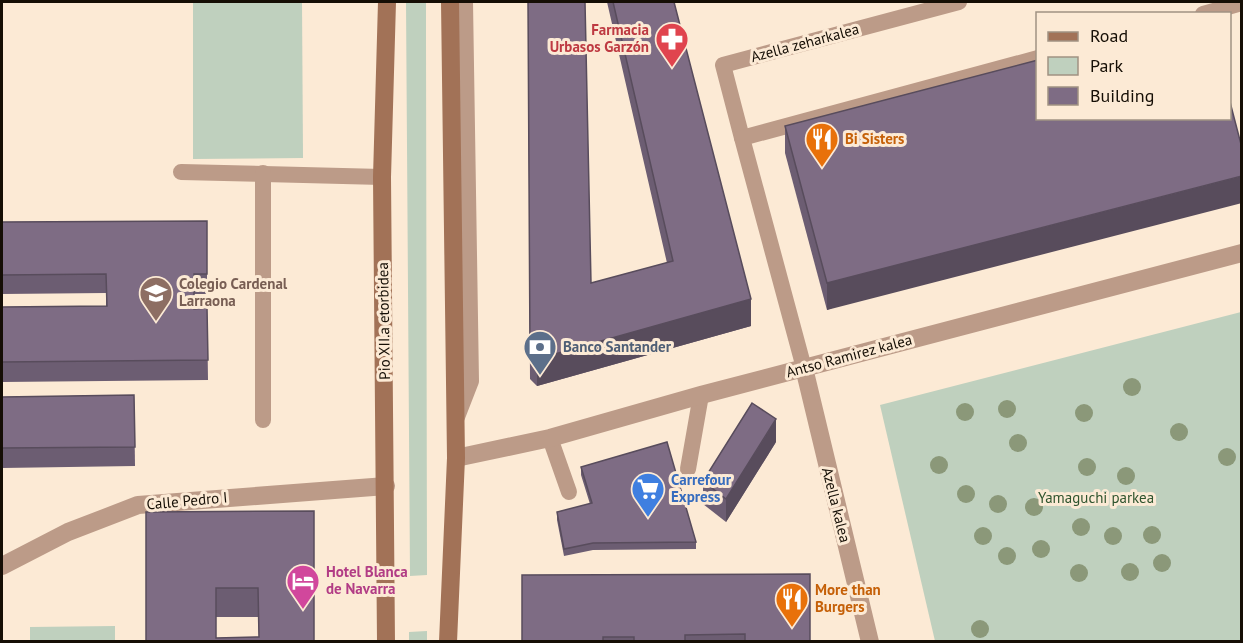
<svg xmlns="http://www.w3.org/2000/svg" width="1243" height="643" font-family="'PT Sans',sans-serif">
	<rect width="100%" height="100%" fill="#fcead5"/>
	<!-- green -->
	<g fill="#bfd0be">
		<polygon points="193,2 302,2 303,158 193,159"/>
		<polygon points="406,2 426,2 426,39 427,575 410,576"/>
		<polygon points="1241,312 1241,641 935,641 880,405"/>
		<polygon points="115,626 115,641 30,641 30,627"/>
		<polygon points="427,631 427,641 409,641 409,632"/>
	</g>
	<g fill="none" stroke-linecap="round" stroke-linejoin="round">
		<!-- lane -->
		<g stroke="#bc9b88" stroke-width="16">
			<polyline points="1203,14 1242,3"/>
			<polyline points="742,138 723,65 959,2"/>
			<polyline points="181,172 382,177"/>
			<polyline points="804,368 742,138 1038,58"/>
			<polyline points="457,417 471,381 465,2"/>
			<polyline points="263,420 263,173"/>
			<polyline points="550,438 569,492"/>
			<polyline points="688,469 701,395"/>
		</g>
		<!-- street -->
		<g stroke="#bc9b88" stroke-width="18">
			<polyline points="804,368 870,642"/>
			<polyline points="456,458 550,438 701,395 1242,253"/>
			<polyline points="2,566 68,532 138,505 386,486"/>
		</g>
		<!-- secondary -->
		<g stroke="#a27257" stroke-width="18">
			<polyline points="386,642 382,177 387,2"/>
			<polyline points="448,642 456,458 450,2"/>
		</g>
	</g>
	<!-- trees -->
	<g fill="#8b9879">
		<circle cx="1132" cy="387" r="9"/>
		<circle cx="1007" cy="409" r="9"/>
		<circle cx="965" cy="412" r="9"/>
		<circle cx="1084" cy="413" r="9"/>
		<circle cx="1179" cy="432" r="9"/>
		<circle cx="1018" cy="443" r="9"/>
		<circle cx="1227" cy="457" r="9"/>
		<circle cx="939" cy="465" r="9"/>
		<circle cx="1087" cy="467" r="9"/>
		<circle cx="1126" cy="476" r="9"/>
		<circle cx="966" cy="494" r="9"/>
		<circle cx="998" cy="504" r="9"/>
		<circle cx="1034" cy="507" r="9"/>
		<circle cx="1081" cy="527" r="9"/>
		<circle cx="1152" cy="535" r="9"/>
		<circle cx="983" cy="536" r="9"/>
		<circle cx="1113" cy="536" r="9"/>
		<circle cx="1041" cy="549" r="9"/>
		<circle cx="1007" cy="556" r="9"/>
		<circle cx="1162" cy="563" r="9"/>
		<circle cx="1130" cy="572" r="9"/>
		<circle cx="1079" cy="573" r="9"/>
		<circle cx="980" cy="629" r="9"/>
	</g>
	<!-- wall -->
	<g fill="#6c5d72" fill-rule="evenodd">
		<polygon points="528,2 591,283 667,263 607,2 674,2 751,326 537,386 530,379"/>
		<polygon points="785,126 1242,148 827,310 785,153"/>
		<polygon points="207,221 207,294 194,294 194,309 207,308 208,380 2,382 2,307 106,306 106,293 2,294 2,222"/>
		<polygon points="134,395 135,466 2,468 2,397"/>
		<polygon points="776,442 726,522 703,504 703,481"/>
		<polygon points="581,467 696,542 696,549 593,550 564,556 557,520 557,512 590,504 581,475"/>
		<path d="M314,511V642H146ZM216,617H258L259,637L216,638Z"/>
		<polygon points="522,575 810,642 522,642"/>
	</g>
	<!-- shaded-wall -->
	<g fill="#584c5c">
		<polygon points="1242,176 1242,203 827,310 827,283"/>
		<polygon points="751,299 751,326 537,386 537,359"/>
		<polygon points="776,419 776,442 726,522 726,499"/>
	</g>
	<!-- building -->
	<g fill="#7e6c84" stroke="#584c5c" stroke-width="1.5" fill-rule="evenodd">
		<polygon points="528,2 585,2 591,283 673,261 613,2 674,2 751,299 537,359 530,352"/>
		<polygon points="1038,60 1038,118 1230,118 1230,102 1242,148 1242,176 827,283 785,126"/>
		<polygon points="207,221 207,274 194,274 194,309 207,308 208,360 2,362 2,307 107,306 106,274 2,275 2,222"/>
		<polygon points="134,395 135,447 2,448 2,397"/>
		<polygon points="752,403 776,419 726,499 703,481"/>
		<polygon points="667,442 696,542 593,543 564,549 557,512 592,503 581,467"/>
		<path d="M314,511V642H146V512ZM216,588H258L259,637L216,638Z"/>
		<polygon points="810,574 810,642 745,642 745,634 685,635 685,642 634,642 634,637 603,637 603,642 522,642 522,575"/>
	</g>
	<!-- icons -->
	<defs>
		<symbol id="pharmacy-pin" viewBox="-11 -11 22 30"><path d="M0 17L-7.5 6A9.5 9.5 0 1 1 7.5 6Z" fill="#e0444e" stroke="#fcead5"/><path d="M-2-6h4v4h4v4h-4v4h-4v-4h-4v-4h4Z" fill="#fff"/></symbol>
		<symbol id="restaurant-pin" viewBox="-11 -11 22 30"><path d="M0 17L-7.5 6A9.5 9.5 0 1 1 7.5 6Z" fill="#e8710a" stroke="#fcead5"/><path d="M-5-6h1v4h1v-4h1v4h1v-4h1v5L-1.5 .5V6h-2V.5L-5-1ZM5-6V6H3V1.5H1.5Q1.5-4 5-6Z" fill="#fff"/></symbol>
		<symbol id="school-pin" viewBox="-11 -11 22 30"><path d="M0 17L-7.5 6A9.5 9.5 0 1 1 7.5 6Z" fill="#8d6e63" stroke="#fcead5"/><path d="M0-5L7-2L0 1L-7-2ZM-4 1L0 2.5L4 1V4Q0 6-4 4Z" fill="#fff"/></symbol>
		<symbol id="bank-pin" viewBox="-11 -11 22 30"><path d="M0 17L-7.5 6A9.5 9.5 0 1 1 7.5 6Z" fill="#5c6f8a" stroke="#fcead5"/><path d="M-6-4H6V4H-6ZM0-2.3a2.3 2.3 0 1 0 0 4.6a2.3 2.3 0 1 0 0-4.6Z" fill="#fff"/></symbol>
		<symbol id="supermarket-pin" viewBox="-11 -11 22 30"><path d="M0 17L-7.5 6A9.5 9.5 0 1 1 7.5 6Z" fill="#3f7fe0" stroke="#fcead5"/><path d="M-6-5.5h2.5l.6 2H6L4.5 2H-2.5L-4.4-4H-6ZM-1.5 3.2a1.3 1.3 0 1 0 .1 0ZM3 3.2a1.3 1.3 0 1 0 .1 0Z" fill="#fff"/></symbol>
		<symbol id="hotel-pin" viewBox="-11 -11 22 30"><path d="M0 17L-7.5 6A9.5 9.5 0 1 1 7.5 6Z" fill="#d1479c" stroke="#fcead5"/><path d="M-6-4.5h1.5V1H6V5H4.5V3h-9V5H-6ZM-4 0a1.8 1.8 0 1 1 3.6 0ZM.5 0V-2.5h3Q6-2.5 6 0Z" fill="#fff"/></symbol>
	</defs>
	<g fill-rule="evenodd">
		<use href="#pharmacy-pin" x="653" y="20" width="38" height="52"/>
		<use href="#restaurant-pin" x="803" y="120" width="38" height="52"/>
		<use href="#school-pin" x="137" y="274" width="38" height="52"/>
		<use href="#bank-pin" x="521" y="328" width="38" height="52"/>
		<use href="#supermarket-pin" x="629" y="470" width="38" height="52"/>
		<use href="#hotel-pin" x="284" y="562" width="38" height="52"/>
		<use href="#restaurant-pin" x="773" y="580" width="38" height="52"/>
	</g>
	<g text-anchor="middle" stroke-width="6" stroke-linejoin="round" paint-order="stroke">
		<!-- health labels -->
		<g font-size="15" font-weight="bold" fill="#be3a42" stroke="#fcead5" text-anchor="end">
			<text x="649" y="35">Farmacia<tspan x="649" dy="17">Urbasos Garzón</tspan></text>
		</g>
		<!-- street labels -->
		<g font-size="15" fill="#150e05" stroke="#fcead5">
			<text transform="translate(805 43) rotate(-15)" y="5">Azella zeharkalea</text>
			<text transform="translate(384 321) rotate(-91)" y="5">Pio XII.a etorbidea</text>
			<text transform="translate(849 356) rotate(-15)" y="5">Antso Ramirez kalea</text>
			<text transform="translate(187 501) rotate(-5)" y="5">Calle Pedro I</text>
			<text transform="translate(836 505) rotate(76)" y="5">Azella kalea</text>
		</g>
		<!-- food labels -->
		<g font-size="15" font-weight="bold" fill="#c56008" stroke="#fcead5" text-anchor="start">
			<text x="845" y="144">Bi Sisters</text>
			<text x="815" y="595">More than<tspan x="815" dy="17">Burgers</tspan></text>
		</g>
		<!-- education labels -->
		<g font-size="15" font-weight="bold" fill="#785e54" stroke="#fcead5" text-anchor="start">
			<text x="179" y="289">Colegio Cardenal<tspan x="179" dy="17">Larraona</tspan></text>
		</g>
		<!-- service labels -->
		<g font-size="15" font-weight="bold" fill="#4e5e75" stroke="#fcead5" text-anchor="start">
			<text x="563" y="352">Banco Santander</text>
		</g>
		<!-- shop labels -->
		<g font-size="15" font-weight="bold" fill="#366cbe" stroke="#fcead5" text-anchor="start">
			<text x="671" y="485">Carrefour<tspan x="671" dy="17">Express</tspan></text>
		</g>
		<!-- park labels -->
		<g font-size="15" fill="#2f542e" stroke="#fcead5">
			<text x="1096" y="503">Yamaguchi parkea</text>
		</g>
		<!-- hotel labels -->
		<g font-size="15" font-weight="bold" fill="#b23c85" stroke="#fcead5" text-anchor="start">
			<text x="326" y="577">Hotel Blanca<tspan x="326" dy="17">de Navarra</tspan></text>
		</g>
	</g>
	<!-- border -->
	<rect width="1243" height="643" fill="none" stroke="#150e05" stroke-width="6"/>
	<!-- legend -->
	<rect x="1036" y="12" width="195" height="108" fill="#fcead5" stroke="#a09282" stroke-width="1.5"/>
	<rect x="1048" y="32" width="30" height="9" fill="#a27257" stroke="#a09282" stroke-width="1.5"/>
	<text x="1090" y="42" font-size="18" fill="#150e05">Road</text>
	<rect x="1048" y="57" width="30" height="18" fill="#bfd0be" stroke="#a09282" stroke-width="1.5"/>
	<text x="1090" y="72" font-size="18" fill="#150e05">Park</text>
	<rect x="1048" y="87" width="30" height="18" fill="#7e6c84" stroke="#a09282" stroke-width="1.5"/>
	<text x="1090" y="102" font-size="18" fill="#150e05">Building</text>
</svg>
